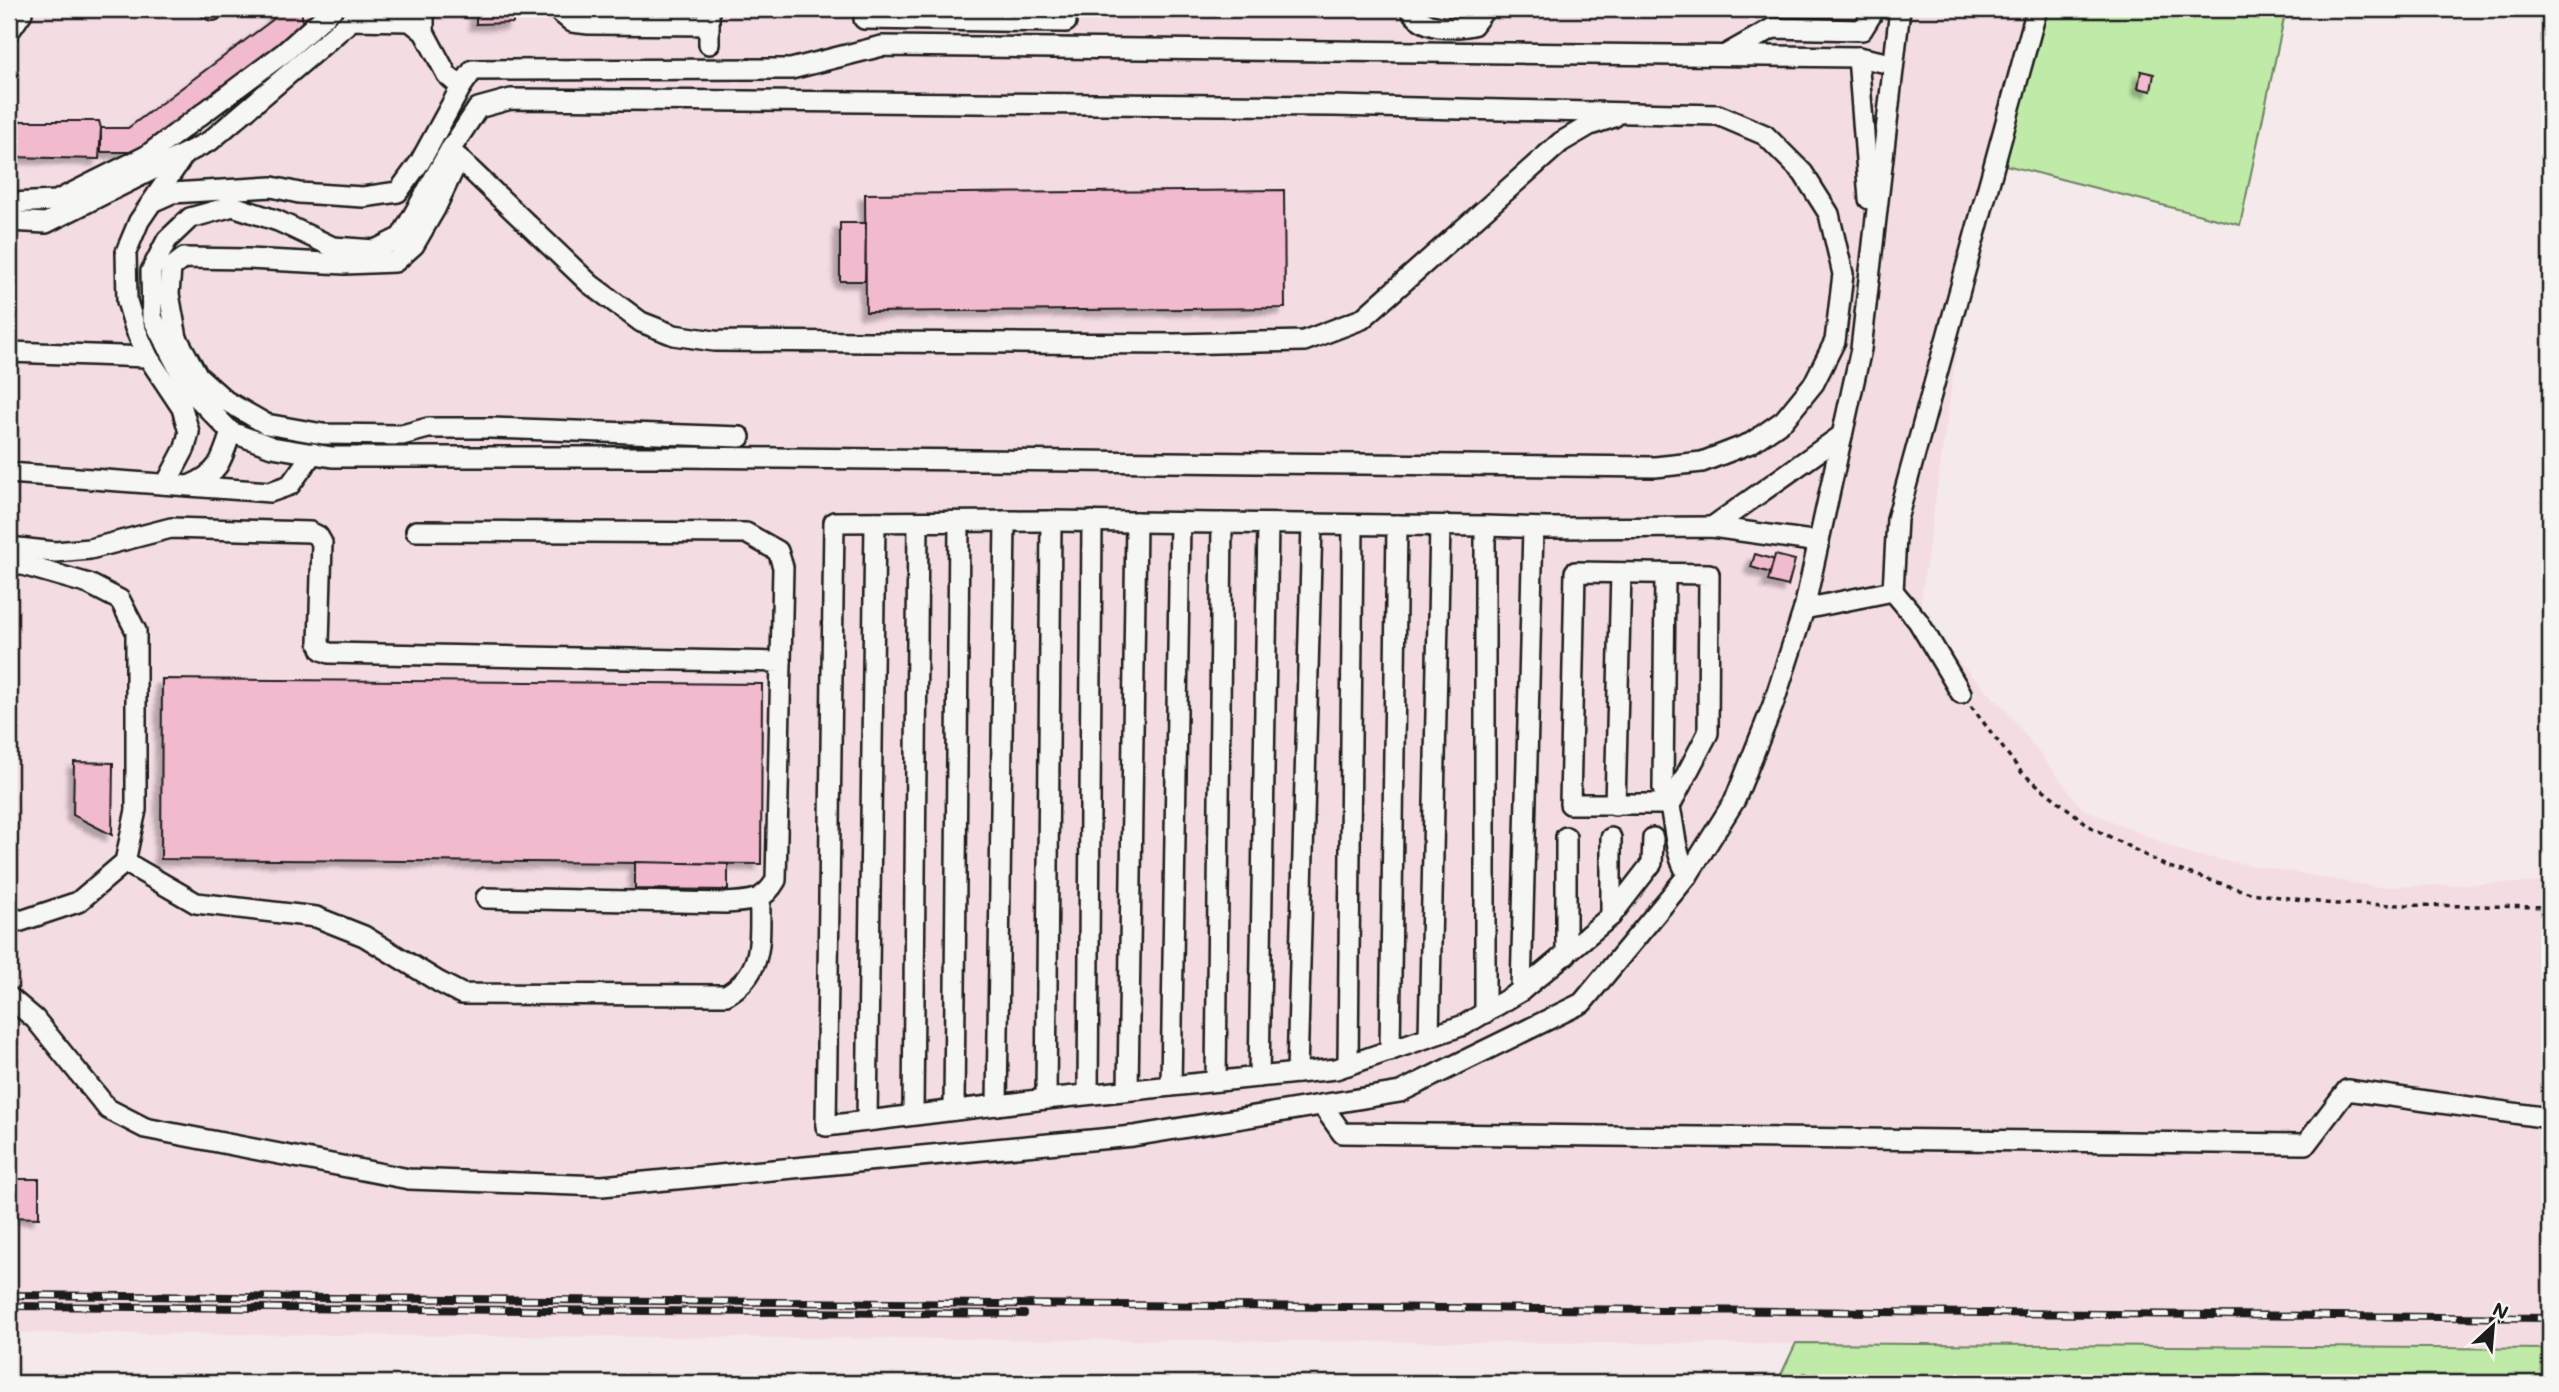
<svg xmlns="http://www.w3.org/2000/svg" width="2559" height="1392" font-family="Mali,sans-serif">
	<defs>
		<filter id="shadow"><feDropShadow dx="-6" dy="6" stdDeviation="2" flood-color="#0004"/></filter>
	</defs>
	<rect width="100%" height="100%" fill="#f5eaeb"/>
	<filter id="ink" filterUnits="userSpaceOnUse"><feTurbulence type="fractalNoise" baseFrequency=".0143" numOctaves="2"/><feDisplacementMap in="SourceGraphic" scale="14" xChannelSelector="R" yChannelSelector="G"/><feConvolveMatrix kernelMatrix="1 2 1 2 8 2 1 2 1" color-interpolation-filters="sRGB"/></filter>
	<g filter="url(#ink)">
		<!-- built -->
		<polygon fill="#f4dce3" points="9,9 2027,9 1981,181 1918,621 2006,710 2082,808 2189,854 2377,887 2550,882 2550,1349 9,1333"/>
		<!-- green -->
		<g fill="#bfeaa7" stroke="#6e8362" stroke-width="2">
			<polygon points="2047,9 2286,9 2240,225 2002,164"/>
			<polygon points="1796,1343 2550,1349 2550,1383 1777,1383"/>
		</g>
		<!-- building -->
		<g fill="#f2bacf" stroke="#1c1c1c" stroke-width="2" filter="url(#shadow)">
			<polygon points="275,9 302,9 302,31 134,152 101,152 101,128 128,128 275,18"/>
			<polygon points="476,9 513,9 513,23 476,24"/>
			<polygon points="2141,71 2154,74 2151,91 2138,88"/>
			<polygon points="9,121 99,121 101,128 99,159 9,157"/>
			<polygon points="1284,190 1285,308 866,312 865,194"/>
			<polygon points="840,223 866,223 865,281 840,281"/>
			<polygon points="1755,554 1775,560 1771,573 1751,567"/>
			<polygon points="1775,555 1795,560 1788,586 1768,581"/>
			<polygon points="162,679 762,684 761,864 161,859"/>
			<polygon points="74,762 113,763 112,835 73,815"/>
			<polygon points="635,862 728,864 728,890 635,889"/>
			<polygon points="9,1179 39,1179 39,1218 9,1217"/>
		</g>
		<g fill="none" stroke-linecap="round" stroke-linejoin="round">
			<defs>
				<g id="minor">
					<polyline points="210,9 213,10"/>
					<polyline points="556,9 572,22 589,24 709,25"/>
					<path d="M1410,9C1424,31 1451,29 1473,25L1485,9"/>
					<polyline points="864,19 1066,22"/>
					<polyline points="9,32 22,13 22,9"/>
					<polyline points="424,32 424,9"/>
					<polyline points="709,44 709,9"/>
					<polyline points="1727,54 1773,28 1862,30 1875,9"/>
					<polyline points="1858,57 1869,199"/>
					<polyline points="461,87 473,70 791,69 882,46 1858,57 1892,64"/>
					<polygon points="511,99 1334,106 1718,115 1765,135 1803,173 1829,214 1843,274 1835,341 1814,383 1784,420 1751,443 1702,462 1655,467 679,457 332,457 272,447 231,432 189,389 152,317 151,271 167,240 190,218 233,206 278,221 333,247 375,250 401,237 450,150 478,108"/>
					<polyline points="450,150 590,284 641,322 674,335 714,341 1175,344 1304,341 1362,319 1561,142 1590,125 1614,117"/>
					<polyline points="459,158 435,209 414,245 395,262 345,264 248,259 184,258 171,268 169,294 177,338 198,376 226,401 266,424 323,434 402,435 428,428 491,428 740,437"/>
					<polyline points="9,203 56,201 146,156 285,52 333,9"/>
					<polyline points="9,221 46,223 210,141 352,20 410,21 424,32 447,75 461,87 420,162 398,192 363,197 299,193 272,187 172,193 154,201"/>
					<polyline points="9,352 148,357"/>
					<polyline points="9,473 270,492 290,485 313,453"/>
					<polyline points="166,484 185,448 189,432 182,408 148,357 135,328 127,301 126,252 139,221 184,155"/>
					<path d="M191,485C219,473 222,460 231,432"/>
					<polyline points="1712,527 1842,435"/>
					<polyline points="1533,528 1521,991 1464,1025 1336,1069 1046,1099 826,1126 834,522 1051,521 1485,526 1547,528 1712,527 1819,542"/>
					<polyline points="416,531 746,533 778,551 783,567 781,662"/>
					<path d="M9,547L55,552L90,549L171,528L310,532L318,536L322,543L319,643L322,650L329,653L781,662L776,880C763,903 750,901 725,903L486,898"/>
					<polyline points="9,561 89,584 120,600 136,631 136,810 125,862 78,902 21,921 9,916"/>
					<polygon points="1575,572 1709,574 1708,733 1671,804 1570,804"/>
					<path d="M1665,573L1663,789C1678,819 1670,845 1688,875"/>
					<polyline points="1893,591 1918,621 1961,693"/>
					<polyline points="1804,609 1893,591 1897,519 2037,9"/>
					<polyline points="1615,805 1621,573"/>
					<polyline points="1611,838 1611,916"/>
					<path d="M125,862L196,903L316,917L364,936L439,982L462,994L726,995C766,972 759,938 760,898"/>
					<polyline points="1566,955 1566,837"/>
					<polyline points="1521,991 1611,916 1652,863 1653,838"/>
					<polyline points="9,997 35,1019 108,1109 145,1128 409,1179 602,1186 1133,1136 1400,1092 1582,1003 1688,875 1735,800 1773,705 1804,609 1861,349 1900,9"/>
					<polyline points="1485,1013 1485,526"/>
					<polyline points="1429,1037 1440,526"/>
					<polyline points="1390,1051 1397,525"/>
					<polyline points="1348,1065 1353,525"/>
					<polyline points="1297,1073 1312,524"/>
					<polyline points="1259,1077 1268,524"/>
					<polyline points="1216,1081 1222,523"/>
					<polyline points="1171,1086 1180,523"/>
					<polyline points="1128,1090 1136,522"/>
					<polyline points="1088,1094 1092,521"/>
					<polyline points="1046,1099 1051,521"/>
					<polyline points="997,1105 1005,521"/>
					<polyline points="1322,1105 1342,1133 2306,1144 2347,1090 2550,1118"/>
					<polyline points="954,1110 959,522"/>
					<polyline points="913,1115 918,522"/>
					<polyline points="867,1121 875,522"/>
				</g>
			</defs>
			<!-- minor casing -->
			<use href="#minor" stroke="#1c1c1c" stroke-width="24"/>
			<!-- path -->
			<g stroke="#1c1c1c" stroke-width="3.5" stroke-dasharray="5 5" stroke-linecap="butt">
				<polyline points="1971,706 2022,773 2091,827 2166,866 2251,893 2333,904 2550,907"/>
				<polyline points="1803,1374 1912,1383"/>
			</g>
			<!-- minor -->
			<use href="#minor" stroke="#f6f6f2" stroke-width="19"/>
			<defs>
				<g id="rail">
					<polyline points="9,1295 2550,1318"/>
					<polyline points="9,1306 1024,1314"/>
				</g>
			</defs>
			<!-- rail casing -->
			<use href="#rail" stroke="#1c1c1c" stroke-width="8"/>
			<!-- rail -->
			<use href="#rail" stroke="#f6f6f2" stroke-width="5" stroke-dasharray="16" stroke-linecap="butt"/>
		</g>
	</g>
	<!-- margin -->
	<rect width="2559" height="1392" fill="none" stroke="#f6f6f2" stroke-width="35"/>
	<rect x="18" y="18" width="2524" height="1357" fill="none" stroke="#1c1c1c" stroke-width="2.5" filter="url(#ink)"/>
	<!-- north arrow -->
	<g transform="translate(2493 1326) rotate(26)" stroke="#f6f6f2" stroke-width="5" paint-order="stroke">
	<path d="M0-5L12 26L0 18L-12 26Z" fill="#1c1c1c"/>
	<text y="-10" font-size="19" font-weight="bold" text-anchor="middle" fill="#1c1c1c">N</text>
	</g>
</svg>
